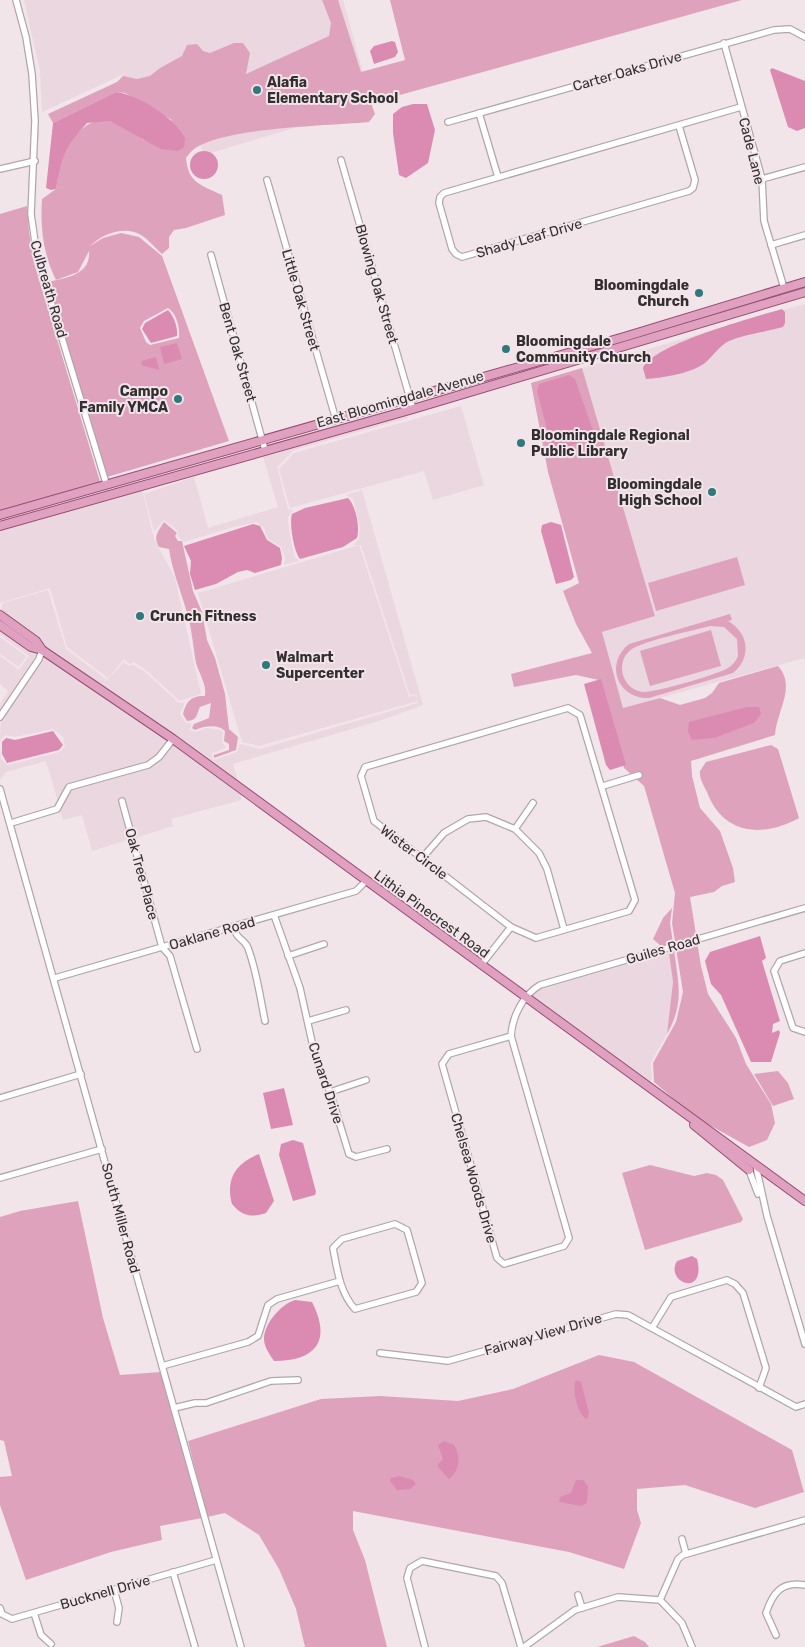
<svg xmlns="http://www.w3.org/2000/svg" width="805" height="1647" font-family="Rubik,sans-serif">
	<rect width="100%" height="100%" fill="#f1e5ea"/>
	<!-- built -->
	<g fill="#ebd7df">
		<polygon points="24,0 343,0 372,105 204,155 192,117 122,75 42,112 40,71"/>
		<polygon points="805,304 805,658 623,708 602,632 655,616 582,368"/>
		<polygon points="461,406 484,485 433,500 424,471 290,508 279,469 294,453"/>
		<polygon points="407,416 408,418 294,450 277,467 288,509 293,510 288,517 288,523 294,556 299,561 284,565 285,558 281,547 268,539 264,528 257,522 234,527 184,542 178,536 178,531 164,520 154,531 144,494 194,477 208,528 278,507 263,457"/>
		<polygon points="142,489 154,539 175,578 201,694 180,701 146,670 134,662 130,664 124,659 108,678 67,647 50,588 0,603 0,529"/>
		<polygon points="362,490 423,705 379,721 233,764 239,785 45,649 37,638 0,610 3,603 48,590 66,649 107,680 124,662 129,666 134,665 145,672 179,703 185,702 180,714 186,723 191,723 190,730 196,732 206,728 220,730 223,732 222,742 226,748 212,753 212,758 214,760 237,752 240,744 260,749 418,703 417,694 410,695 361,545 353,545 359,539 360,527 353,499 346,495"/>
		<polygon points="359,545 409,697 416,695 418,701 259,746 242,742 198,593"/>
		<polygon points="0,628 38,652 0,711 0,704 8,691 0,684 0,656 19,670 29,656 0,635"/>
		<polygon points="0,637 26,656 19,667 0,654"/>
		<polygon points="43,654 169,740 157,755 147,763 68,784 58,802 46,761 6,772 0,780 0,744 1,759 8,765 60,752 65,746 63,740 64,738 53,729 15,737 5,735 0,741 1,720"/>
		<polygon points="173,743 241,793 241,800 171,819 173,826 135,838 124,798 119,799 130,839 92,851 82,815 63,820 60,810 71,789 149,768 160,759"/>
		<polygon points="667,951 669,953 673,982 667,1034 651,1062 652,1080 647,1083 530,998 541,988"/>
	</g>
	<!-- green -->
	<g fill="#dea2bd" fill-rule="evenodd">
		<path d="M322,0H338L361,72L405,60L390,0H742L371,103L375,114L369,122C327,126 232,127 197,147C193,149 189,154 186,158C188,183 201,185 222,195L225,215L186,228L174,230L169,237V248L162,254C155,248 148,239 141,235C124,225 102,234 90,246L103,238L121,233L139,237L162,256L229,441L107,477L48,282C64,278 91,276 89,251L78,272L56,280C43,254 40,227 42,199L56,189C58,178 59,165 63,154C66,147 70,141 76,135C99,109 119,122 144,140L172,120L125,93L116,92L53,123L48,114L117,82L123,76L137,79L150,76L160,68L182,56L187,45L197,44L203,51L210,53L234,43H243L250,53L246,74L329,36L331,23ZM168,308C177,314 180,328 179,338L150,345L146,342L140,328L144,321Z"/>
		<polygon points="27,206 29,232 34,263 101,485 0,513 0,214"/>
		<path d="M582,368L655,616L602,632L623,708L660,698L680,705L705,698L712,693L719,683L778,666C797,687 776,712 775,735L691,761L692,776L700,808L720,831L733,868L735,882L722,886L714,892L690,897L701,966L708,994L736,1038L746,1064L771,1104L775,1123L767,1140L749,1147L695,1117L654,1082L653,1063L676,1022L683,992L672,923L675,893L644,786L624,768L599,680L576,675L514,687L511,674L592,653L576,624L563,591L579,583L548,472L531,383Z"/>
		<path d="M164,522L177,533L175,536L178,541H182L193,591L202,612L207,640L215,658L225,694L229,729L238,737L236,750L214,758V755L229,750V744L224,741L225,731C218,724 204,726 195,730L192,728L194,724L209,718L211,703L200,707C196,715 198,720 187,721L183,714C186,701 192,695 205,696C207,684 199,674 196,663C193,646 192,629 187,613C181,591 172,570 169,549L159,547C153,536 158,532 164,522Z"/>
		<polygon points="737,557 745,585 656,611 648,583"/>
		<path d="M730,614L732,620L728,621C749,633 752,658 733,673L649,698C618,699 604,664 629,644ZM710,626L724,627L737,639L738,656C736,661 733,665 728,668C719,674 654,693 643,692C622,690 614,661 632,649C647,640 691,631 710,626Z"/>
		<polygon points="711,630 721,666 650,686 640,651"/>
		<path d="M771,745L778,749L799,818C763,838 723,835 707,792C704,786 699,778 700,771L706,762Z"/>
		<polygon points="672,908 670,923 673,943 662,947 653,939 663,918"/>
		<path d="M674,949C678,983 685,1002 667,1034L673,982L669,953L667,951Z"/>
		<polygon points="778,1071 788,1083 794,1099 773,1106 754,1074"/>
		<polygon points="650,1165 694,1176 707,1173 716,1175 723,1180 743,1219 741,1222 645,1250 622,1173"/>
		<polygon points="78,1201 103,1318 120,1375 161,1372 202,1518 160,1526 162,1540 111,1552 26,1580 0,1505 0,1477 12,1476 4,1441 0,1440 0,1217 20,1211"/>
		<polygon points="599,1355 634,1362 792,1450 804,1492 755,1508 685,1485 637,1489 637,1510 641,1523 624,1569 569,1552 353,1511 353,1530 365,1560 387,1647 305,1647 296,1609 279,1569 259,1535 225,1513 207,1517 188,1441 321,1399 380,1396 458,1401 513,1389"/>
		<polygon points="634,1636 645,1642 649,1647 597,1647"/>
	</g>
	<!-- water -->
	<g fill="#db8bb1">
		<polygon points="392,41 395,42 398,52 395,57 374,64 370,51 374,46"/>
		<polygon points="772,68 805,81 805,128 797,131 788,127 770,70"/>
		<path d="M116,92C139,95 175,118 185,138L184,147L178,151L161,149L110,121L87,123C62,151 63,154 56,189L51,190L46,188L53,123Z"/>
		<polygon points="413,104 427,104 435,130 428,163 406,178 399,175 393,133 393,114 402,107"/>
		<circle cx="204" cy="165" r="14"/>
		<path d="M782,309L785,312V323L783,327C766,332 745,334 729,341C719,346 714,355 706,362C694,373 662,378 646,379L643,368C653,344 755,317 782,309Z"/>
		<path d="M168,310C174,316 178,328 177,336L151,343L142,329L145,323Z"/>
		<polygon points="177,343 182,359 164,364 160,347"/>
		<polygon points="156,357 159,370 141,365 142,361"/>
		<polygon points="569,375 575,379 594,433 590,438 557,451 552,448 537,391 539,384"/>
		<path d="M348,498C356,506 360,527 357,538L343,547L300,559C294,553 289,523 292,514L305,508Z"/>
		<polygon points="551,522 561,525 574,577 571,580 556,584 541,531 542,525"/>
		<polygon points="253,524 260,526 267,540 280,548 282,558 281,565 255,573 247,570 238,572 216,584 195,590 190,574 191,561 184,546"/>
		<polygon points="601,679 626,765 610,770 606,765 584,684"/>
		<polygon points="747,707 759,707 761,714 754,723 714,738 692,740 688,732 689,722"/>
		<polygon points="53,731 63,745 59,750 7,763 2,754 2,742 6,738 15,740"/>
		<polygon points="760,936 766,958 762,961 780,1021 773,1024 772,1033 779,1030 780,1033 771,1062 751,1062 721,995 711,984 705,961 710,952"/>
		<polygon points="284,1088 293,1125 271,1129 263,1093"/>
		<polygon points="293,1140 303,1143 316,1192 315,1195 293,1201 279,1155 281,1144"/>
		<path d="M259,1154L274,1201L266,1213C251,1218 242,1216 232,1204C225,1179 236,1163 259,1154Z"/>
		<path d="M692,1256L697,1259C707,1298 664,1283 677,1261Z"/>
		<path d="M295,1300L312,1302C332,1341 316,1361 274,1361C270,1355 264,1347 264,1339C264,1324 281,1304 295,1300Z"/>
		<path d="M576,1380L581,1382L582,1386L589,1413L587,1419C577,1415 572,1388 576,1380Z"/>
		<path d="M444,1441L454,1445C461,1456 460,1471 449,1479L438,1467V1464L443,1459L438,1445Z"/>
		<polygon points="399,1476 413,1480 416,1484 410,1489 397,1490 390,1481 391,1478"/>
		<polygon points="576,1480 583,1480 588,1486 587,1503 581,1506 559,1502 560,1497 571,1493"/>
	</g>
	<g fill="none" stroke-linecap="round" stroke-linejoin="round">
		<defs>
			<g id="minor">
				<polyline points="16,0 26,37 32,74 35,121 31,214 37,256 106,483"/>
				<polyline points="724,43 762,179 764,221 784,288"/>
				<polyline points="479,113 498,177"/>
				<polyline points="448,122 774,30 790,29 805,37"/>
				<polyline points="679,126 695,180 693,188 689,191 462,257 456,254 452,249 439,203 440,197 444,193 741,107"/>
				<polyline points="341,160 413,409"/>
				<polyline points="0,169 35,161"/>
				<polyline points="762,179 805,167"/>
				<polyline points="267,180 336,420"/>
				<polyline points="771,245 805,235"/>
				<polyline points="211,255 265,450"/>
				<polygon points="568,708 580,715 635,900 629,911 536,938 511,927 374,821 361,776 365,767"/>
				<polyline points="0,717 39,659 42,650"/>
				<polyline points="603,786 639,775"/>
				<polyline points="0,789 241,1647"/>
				<polyline points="122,801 162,947 170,956 197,1049"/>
				<polyline points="11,823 57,809 69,787 148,765 159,757 173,739"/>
				<polyline points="515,829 533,803"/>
				<polyline points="423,857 444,833 468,819 486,817 515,829 539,853 547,869 564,929"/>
				<polyline points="274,915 300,988 316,1060 330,1092 349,1154 356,1157 387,1149"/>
				<path d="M234,927C236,940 245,939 248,948C257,972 260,997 265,1021"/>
				<polyline points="805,953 780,961 774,971 793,1028 805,1032"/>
				<polyline points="288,956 324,944"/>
				<polyline points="481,965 511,927"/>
				<polyline points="55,978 356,891 366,881"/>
				<polyline points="308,1021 346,1010"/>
				<polygon points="511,1036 569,1238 564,1246 504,1264 497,1258 442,1064 449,1054"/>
				<path d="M511,1036C512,1017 523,995 540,985L805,908"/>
				<polyline points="330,1092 366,1080"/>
				<polyline points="0,1098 81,1074"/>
				<polyline points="756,1166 767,1216 805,1344"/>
				<polyline points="749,1170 758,1194"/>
				<polyline points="0,1178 102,1149"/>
				<path d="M395,1224L407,1230L422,1283L416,1292L355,1309C340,1293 337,1269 333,1248L342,1239Z"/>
				<polyline points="652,1328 671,1297 727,1280 735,1284 743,1293 766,1368 759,1388"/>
				<polyline points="380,1353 448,1361 616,1314 628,1315 796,1407 805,1404"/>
				<polyline points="162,1366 248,1342 258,1336 268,1305 277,1299 340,1281"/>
				<polyline points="174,1408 195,1403 206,1403 271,1381 298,1380"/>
				<polyline points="682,1539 686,1554"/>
				<polyline points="173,1572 195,1647"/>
				<polyline points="114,1590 119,1608 117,1622"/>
				<polyline points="578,1595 582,1608"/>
				<polyline points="660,1600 678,1559 683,1555 805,1520"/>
				<polyline points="0,1608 2,1614 12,1619 216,1560"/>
				<polyline points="34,1613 41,1635 51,1644"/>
				<path d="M776,1635L766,1613C773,1592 782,1581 805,1585"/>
				<polyline points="425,1647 407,1578 410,1568 422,1561 496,1576 502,1583 521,1647"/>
				<polyline points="524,1647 575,1610 618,1597 660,1600 682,1623 692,1647"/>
			</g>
			<g id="major">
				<polyline points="0,515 624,337 805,282"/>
				<polyline points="0,526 413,409 805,292"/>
				<polyline points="0,615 36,641 42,650"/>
				<polyline points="0,625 31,647 42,650 173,739 805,1201"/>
				<polyline points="694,1125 749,1170"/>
			</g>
		</defs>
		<!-- minor casing -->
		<use href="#minor" stroke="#b1a6ab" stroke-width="8"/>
		<!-- major casing -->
		<use href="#major" stroke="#964e72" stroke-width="10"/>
		<!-- minor -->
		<use href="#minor" stroke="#fff" stroke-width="5.5"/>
		<!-- major -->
		<use href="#major" stroke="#e0a0c0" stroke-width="8"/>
	</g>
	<!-- markers -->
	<g fill="#2f787c" stroke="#f1e5ea" stroke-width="2">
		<circle cx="257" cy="90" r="5"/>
		<circle cx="699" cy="293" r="5"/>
		<circle cx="506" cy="349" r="5"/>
		<circle cx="178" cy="399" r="5"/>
		<circle cx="521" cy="443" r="5"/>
		<circle cx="712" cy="492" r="5"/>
		<circle cx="140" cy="616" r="5"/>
		<circle cx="266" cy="665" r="5"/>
	</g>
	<g text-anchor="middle" stroke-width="4" stroke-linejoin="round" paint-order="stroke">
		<!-- street labels -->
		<g font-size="14" fill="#332e30" stroke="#f1e5ea">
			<text transform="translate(627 71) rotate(-16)" y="5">Carter Oaks Drive</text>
			<text transform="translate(752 151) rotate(76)" y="5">Cade Lane</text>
			<text transform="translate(529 238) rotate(-16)" y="5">Shady Leaf Drive</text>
			<text transform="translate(377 284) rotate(74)" y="5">Blowing Oak Street</text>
			<text transform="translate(49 289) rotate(74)" y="5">Culbreath Road</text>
			<text transform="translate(301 300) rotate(74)" y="5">Little Oak Street</text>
			<text transform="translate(238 352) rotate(74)" y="5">Bent Oak Street</text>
			<text transform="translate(400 399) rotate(-16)" y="5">East Bloomingdale Avenue</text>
			<text transform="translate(414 852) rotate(37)" y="5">Wister Circle</text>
			<text transform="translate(142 874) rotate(75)" y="5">Oak Tree Place</text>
			<text transform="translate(432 914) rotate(36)" y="5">Lithia Pinecrest Road</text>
			<text transform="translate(212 933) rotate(-16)" y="5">Oaklane Road</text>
			<text transform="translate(663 949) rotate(-16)" y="5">Guiles Road</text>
			<text transform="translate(326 1083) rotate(72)" y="5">Cunard Drive</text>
			<text transform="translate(474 1178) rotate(74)" y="5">Chelsea Woods Drive</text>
			<text transform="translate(121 1218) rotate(75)" y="5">South Miller Road</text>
			<text transform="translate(543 1334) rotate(-16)" y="5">Fairway View Drive</text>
			<text transform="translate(105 1592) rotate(-16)" y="5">Bucknell Drive</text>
		</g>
		<!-- poi labels -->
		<g font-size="14" font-weight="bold" fill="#332e30" stroke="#f1e5ea" text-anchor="start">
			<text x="267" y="87">Alafia<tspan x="267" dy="16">Elementary School</tspan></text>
			<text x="689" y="290" text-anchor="end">Bloomingdale<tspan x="689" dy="16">Church</tspan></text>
			<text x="516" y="346">Bloomingdale<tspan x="516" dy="16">Community Church</tspan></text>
			<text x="168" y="396" text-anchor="end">Campo<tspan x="168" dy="16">Family YMCA</tspan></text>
			<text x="531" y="440">Bloomingdale Regional<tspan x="531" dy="16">Public Library</tspan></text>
			<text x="702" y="489" text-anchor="end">Bloomingdale<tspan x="702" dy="16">High School</tspan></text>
			<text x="150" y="621">Crunch Fitness</text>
			<text x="276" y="662">Walmart<tspan x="276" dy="16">Supercenter</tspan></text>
		</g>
	</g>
</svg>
